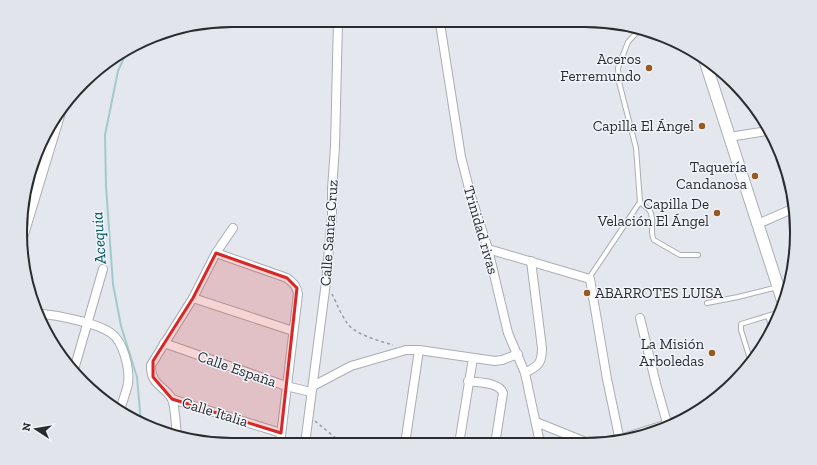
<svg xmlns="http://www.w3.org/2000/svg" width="817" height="465" font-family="'Zilla Slab',serif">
	<rect width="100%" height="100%" fill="#e4e7ee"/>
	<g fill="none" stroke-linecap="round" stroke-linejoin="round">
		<!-- stream -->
		<polyline stroke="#a3cacb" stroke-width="2" points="127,51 118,71 105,135 106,186 113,284 121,326 137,377 141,423"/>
		<defs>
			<g id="service">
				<path d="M640,202C643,205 648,208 650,211C655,220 649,232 654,240L680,255H698"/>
				<polyline points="590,279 591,275 640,202 636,148 619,82 618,68 628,42 641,28"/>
				<polyline points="707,303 738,297 778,287"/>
				<polyline points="768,316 772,329"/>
				<polyline points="751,362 741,330 741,324 777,313"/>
			</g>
			<g id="minor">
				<polyline points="430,20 440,23 461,157 471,196 488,249 508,333 525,373 540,443"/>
				<polyline points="729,137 767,131"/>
				<polyline points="758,224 792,209"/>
				<polyline points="488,249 590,279 607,379 620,441"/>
				<path d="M216,253L287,278C293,283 297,286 298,294L280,444"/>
				<polyline points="193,298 293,331"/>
				<path d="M36,313C55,315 95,322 111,333C124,342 130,370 128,384C126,393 122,402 120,411"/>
				<polyline points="640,318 656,384 667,423"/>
				<polyline points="164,343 286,386 311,392"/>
				<polyline points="73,373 103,269"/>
				<path d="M525,373C538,366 542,364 542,348L531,261"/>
				<path d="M468,381C479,383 499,382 503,393L495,444"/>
				<polyline points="313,386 351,366 406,350 419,350 495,361 502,360 518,354"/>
				<polyline points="172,399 281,433"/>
				<polyline points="536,422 588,443"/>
				<path d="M177,436C176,428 175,405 172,399C165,386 150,385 151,365L193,298L216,253L233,228"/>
				<polyline points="608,443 683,419"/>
				<polyline points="305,444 326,282 332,215 332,189 335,147 338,20"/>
				<polyline points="405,444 419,350"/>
				<polyline points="459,444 473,358"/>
			</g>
			<polyline id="tertiary" points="21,241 61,109"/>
			<polyline id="secondary" points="705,61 782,299"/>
		</defs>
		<!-- service casing -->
		<use href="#service" stroke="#aaaeb4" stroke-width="6"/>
		<!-- minor casing -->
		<use href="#minor" stroke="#aaaeb4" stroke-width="10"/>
		<!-- tertiary casing -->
		<use href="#tertiary" stroke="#aaaeb4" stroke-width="12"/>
		<!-- secondary casing -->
		<use href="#secondary" stroke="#aaaeb4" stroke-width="13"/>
		<!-- path -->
		<g stroke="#989ba0" stroke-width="1.5" stroke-dasharray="3 3" stroke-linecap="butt">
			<path d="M332,294C337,304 344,323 353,329C364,337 380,341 393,345"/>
			<polyline points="315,421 343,444"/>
		</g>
		<!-- service -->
		<use href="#service" stroke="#fff" stroke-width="4"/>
		<!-- minor -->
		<use href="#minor" stroke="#fff" stroke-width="8"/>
		<!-- tertiary -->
		<use href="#tertiary" stroke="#fff" stroke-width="10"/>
		<!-- secondary -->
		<use href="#secondary" stroke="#fff" stroke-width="11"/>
	</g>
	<!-- marked area -->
	<path fill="#d62828" fill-opacity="0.2" stroke="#d62828" stroke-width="3" stroke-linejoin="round" d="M216,253L287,278L297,288L281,433L172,399L153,377V361L193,298Z"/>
	<!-- markers -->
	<g fill="#995a22" stroke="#f1f5fb" stroke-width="1.5">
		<circle cx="649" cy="68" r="4"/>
		<circle cx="702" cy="126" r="4"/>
		<circle cx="755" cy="176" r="4"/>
		<circle cx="717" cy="213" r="4"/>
		<circle cx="587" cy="293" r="4"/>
		<circle cx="712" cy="353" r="4"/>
	</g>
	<g text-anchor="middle" stroke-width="3" stroke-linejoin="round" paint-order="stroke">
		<!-- poi labels -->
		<g font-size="15" fill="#2a2c2e" stroke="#f1f5fb" text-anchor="end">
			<text x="641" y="64">Aceros<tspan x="641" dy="17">Ferremundo</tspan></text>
			<text x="694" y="131">Capilla El Ángel</text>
			<text x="747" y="172">Taquería<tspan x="747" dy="17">Candanosa</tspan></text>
			<text x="709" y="209">Capilla De<tspan x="709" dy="17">Velación El Ángel</tspan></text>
			<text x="595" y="298" text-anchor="start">ABARROTES LUISA</text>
			<text x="704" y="349">La Misión<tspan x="704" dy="17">Arboledas</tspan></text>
		</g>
		<!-- street labels -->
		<g font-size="15" fill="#2a2c2e" stroke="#f1f5fb">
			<text transform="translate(481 230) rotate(74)" y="5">Trinidad rivas</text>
			<text transform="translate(329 233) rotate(-86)" y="5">Calle Santa Cruz</text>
			<text transform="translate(237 369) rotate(19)" y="5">Calle España</text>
			<text transform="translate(215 412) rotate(17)" y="5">Calle Italia</text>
		</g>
		<!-- water labels -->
		<g font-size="16" font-style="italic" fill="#00585b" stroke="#f1f5fb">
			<text transform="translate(98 238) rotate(-94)" y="6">Acequia</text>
		</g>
	</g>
	<!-- crop -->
	<path d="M0 0H817V465H0ZM232 27H585A205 205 0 0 1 790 232V233A205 205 0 0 1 585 438H232A205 205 0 0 1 27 233V232A205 205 0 0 1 232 27Z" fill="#e1e5eb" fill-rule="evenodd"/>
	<path fill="none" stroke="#2a2c2e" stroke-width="2" d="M232 27H585A205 205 0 0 1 790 232V233A205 205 0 0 1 585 438H232A205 205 0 0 1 27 233V232A205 205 0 0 1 232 27Z"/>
	<!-- north arrow -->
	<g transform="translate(36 429) rotate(282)" stroke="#f1f5fb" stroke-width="3" paint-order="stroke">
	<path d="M0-3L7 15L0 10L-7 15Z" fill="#2a2c2e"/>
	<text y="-6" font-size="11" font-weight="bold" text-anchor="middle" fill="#2a2c2e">N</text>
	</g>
</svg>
